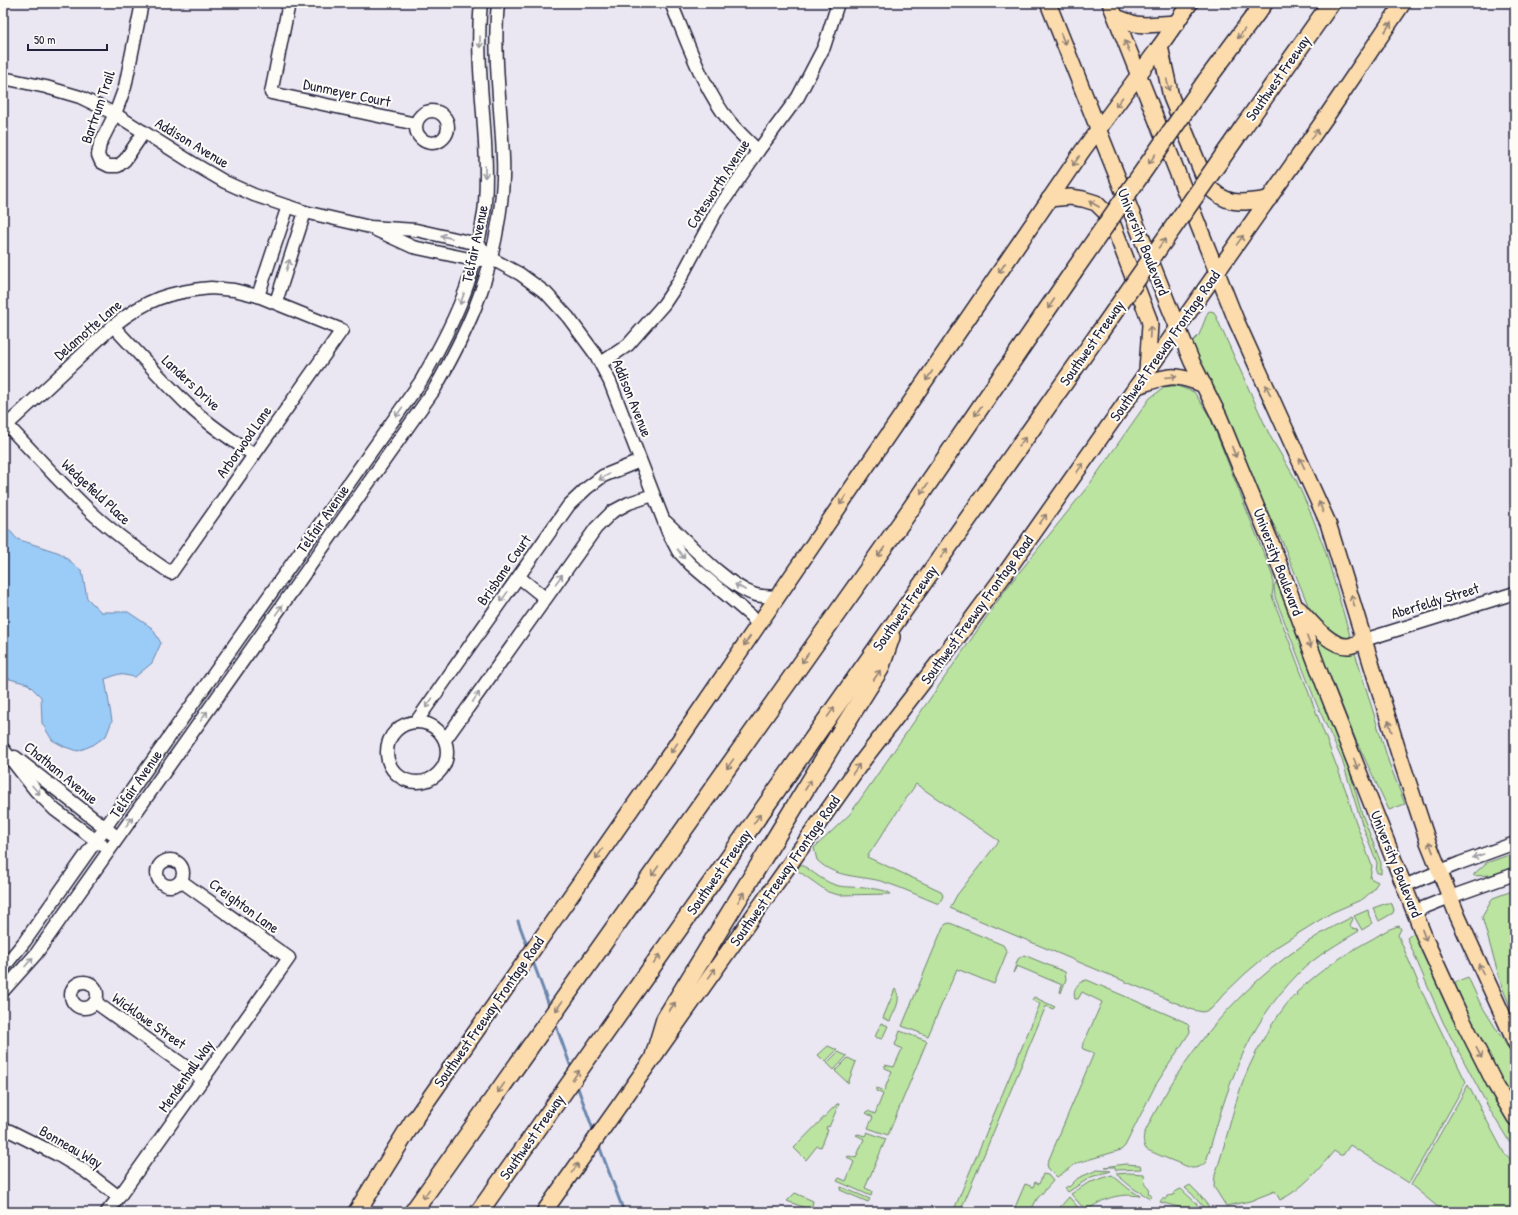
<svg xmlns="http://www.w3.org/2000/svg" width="1518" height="1215" font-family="'Patrick Hand',sans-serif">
	<rect width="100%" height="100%" fill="#eae6f2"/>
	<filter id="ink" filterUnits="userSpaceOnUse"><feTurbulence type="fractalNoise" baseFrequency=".025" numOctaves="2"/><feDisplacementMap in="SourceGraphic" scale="8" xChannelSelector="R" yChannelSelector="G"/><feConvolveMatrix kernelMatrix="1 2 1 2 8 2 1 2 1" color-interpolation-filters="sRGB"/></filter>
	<g filter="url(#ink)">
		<!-- green -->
		<g fill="#bae4a0" stroke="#6e836e">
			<polygon points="1210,311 1214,312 1270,436 1296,480 1312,516 1325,550 1351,639 1344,639 1336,637 1312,615 1282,541 1260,499 1224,409 1210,383 1191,343 1199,335 1208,312"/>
			<path d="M1172,386H1177L1194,392L1210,417L1273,577V589L1272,596L1346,791L1354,817L1372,866L1370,878L1378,882L1372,891L1363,899L1331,913L1278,946L1246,973L1224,994L1211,1009L1203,1012L1193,1010L950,908L957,895L999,841L916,784L867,857L941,891L943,896L939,904C921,897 903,888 884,882C861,875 836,879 817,860L814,848L850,814L1006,589L1089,485L1150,398L1165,387Z"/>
			<polygon points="1277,581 1344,752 1362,814 1381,863 1381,874 1376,872 1377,863 1362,824 1342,760 1317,705 1275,597 1274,586"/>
			<polygon points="1313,634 1348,652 1355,653 1389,763 1405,804 1389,810 1355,738"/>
			<polygon points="1515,853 1515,868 1491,875 1474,876 1474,874 1486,863"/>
			<path d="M801,864C813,872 825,883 839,886C851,888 883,887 891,894L839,895L828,892L797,870Z"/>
			<polygon points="1515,890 1515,1018 1502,987 1482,917 1493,898"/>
			<polygon points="1387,903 1392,904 1394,910 1393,913 1379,921 1373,908"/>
			<polygon points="1368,910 1369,916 1373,923 1362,930 1354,916"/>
			<path d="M1352,917L1353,919L1350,925L1351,928L1357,929L1359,931C1339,943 1316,956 1299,973C1244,1028 1227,1089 1206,1162C1202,1166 1198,1168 1192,1168C1190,1168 1148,1151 1146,1149C1143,1144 1143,1139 1144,1134C1187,1043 1260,961 1352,917Z"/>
			<polygon points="950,923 1003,945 1007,952 994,984 957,969 928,1036 902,1026 943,927 946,924"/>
			<path d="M1399,926L1401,929L1398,935L1423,994L1466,1082L1409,1183L1350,1145L1343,1155H1340L1334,1151C1318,1170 1303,1189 1280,1200L1275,1191L1250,1201L1226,1206L1214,1187L1215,1175C1226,1144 1232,1110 1244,1079C1256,1049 1273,1020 1294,995L1295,997L1297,995L1296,993C1319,971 1346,953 1374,938C1382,933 1390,928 1399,926Z"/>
			<polygon points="1412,934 1414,934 1417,937 1484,1078 1515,1132 1515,1151 1491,1112 1443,1022 1407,938"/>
			<polygon points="1024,955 1065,972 1066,979 1061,993 1060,992 1062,985 1017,966 1013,973 1018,959"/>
			<polygon points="1468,977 1480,1003 1515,1059 1515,1104 1499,1077 1453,983"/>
			<path d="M1087,980L1185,1022L1189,1026L1190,1032L1155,1086L1125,1146L1121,1150L1077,1163L1057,1177L1048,1168L1047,1164L1094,1053L1083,1049L1082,1047L1102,1002L1082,992L1078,999H1075C1072,990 1078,981 1087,980Z"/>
			<path d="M895,989C903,999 894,1011 890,1021L883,1018Z"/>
			<polygon points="1034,997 1055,1007 1053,1009 1046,1006 960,1212 953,1212 1040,1004 1032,1000"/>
			<polygon points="881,1023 888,1026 882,1039 875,1037"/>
			<polygon points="900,1031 927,1041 888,1135 868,1128 873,1117 866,1113 868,1111 875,1114 883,1094 876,1091 876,1088 884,1091 892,1071 885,1068 885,1065 894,1067 902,1049 895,1045"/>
			<polygon points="828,1046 837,1050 825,1062 818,1055"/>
			<polygon points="838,1052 847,1056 834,1070 827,1063"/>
			<polygon points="848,1058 856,1062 848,1083 835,1071"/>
			<polygon points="1468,1085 1504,1153 1515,1163 1515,1212 1444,1212 1411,1185"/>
			<polygon points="837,1104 839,1104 829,1127 827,1126 826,1129 828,1130 821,1147 817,1146 806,1160 794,1148"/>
			<polygon points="867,1132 886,1139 865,1188 872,1191 871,1196 837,1181 839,1178 846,1181 854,1162 847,1157 849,1156 856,1158 864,1139 856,1135 858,1134 865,1136"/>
			<polygon points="1125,1164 1140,1165 1141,1169 1116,1170 1115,1167 1105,1167"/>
			<polygon points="1097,1170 1111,1171 1091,1177 1068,1192 1065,1188 1068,1186 1069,1187 1078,1178"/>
			<polygon points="1129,1173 1144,1174 1145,1185 1149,1189 1148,1193 1151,1195 1150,1198 1134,1189 1116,1174"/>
			<polygon points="1043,1174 1048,1175 1053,1181 1037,1199 1030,1212 1013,1212 1025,1184 1033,1187 1035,1182 1039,1184"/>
			<path d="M1112,1175L1129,1189L1140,1196C1119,1193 1103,1198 1086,1211L1071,1194L1088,1183Z"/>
			<polygon points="1190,1185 1198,1193 1209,1207 1204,1208 1192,1194 1185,1188"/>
			<polygon points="841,1187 870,1199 868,1202 840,1190"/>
			<polygon points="1181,1189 1196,1203 1199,1209 1178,1207 1160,1202 1162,1199 1166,1199 1167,1196 1174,1195 1174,1192"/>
			<polygon points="795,1193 813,1201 811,1210 787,1201"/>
			<polygon points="1069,1197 1082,1212 1056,1212"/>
		</g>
		<!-- water -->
		<polygon fill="#9bcbf7" stroke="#6b87ac" points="3,517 5,525 17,539 60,553 82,571 87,598 101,612 128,612 152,628 161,643 152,663 135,677 119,674 105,679 112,721 106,736 93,745 78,751 65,747 52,740 42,723 41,697 28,684 6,678 3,675"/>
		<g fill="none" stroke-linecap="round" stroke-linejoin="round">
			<!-- stream -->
			<g stroke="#6b87ac" stroke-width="3">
				<polyline points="518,921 528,948"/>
				<polyline points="532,959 550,1008"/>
				<polyline points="555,1023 572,1070"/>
				<polyline points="576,1083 594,1132"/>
				<polyline points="598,1143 624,1212"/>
			</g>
			<defs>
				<g id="minor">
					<polyline points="142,3 125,87 115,114 100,144 98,155 101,162 109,166 118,166 125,160 144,132"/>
					<polyline points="289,3 271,93 416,124"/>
					<path d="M671,3C688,43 702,87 730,122C738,132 749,141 758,151"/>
					<polyline points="3,78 46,87 80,97 115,114 196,165 225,182 254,195 305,212 370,227 416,230 478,244 492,259 520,274 546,293 568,317 596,355 610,382 668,532 678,551 690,564 751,616 758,625"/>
					<circle cx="432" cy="127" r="16"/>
					<polyline points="376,230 413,247 474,260 481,260"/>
					<path d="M211,288L234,290L258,296L342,330L171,573C143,554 116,535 91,512C62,485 35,454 7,425L113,326C147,299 168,292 211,288Z"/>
					<polyline points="258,296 288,206"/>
					<polyline points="276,302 305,212"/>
					<path d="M113,326C138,353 163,381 190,407C209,425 232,440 254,455"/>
					<polyline points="601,363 628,345 664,304 678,283 716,212 758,151 798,97 824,47 838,3"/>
					<path d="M666,522C688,542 725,584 753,594C760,597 770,596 777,597"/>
					<polyline points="519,577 545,598"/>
					<polyline points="1364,640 1515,593"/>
					<polyline points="416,722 569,505 587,488 603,476 640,461"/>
					<circle cx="417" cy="752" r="30"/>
					<polyline points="445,740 596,528 612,512 629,503 653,495"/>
					<polyline points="3,749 36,791 55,810 102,845"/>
					<polyline points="15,757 112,833"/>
					<circle cx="170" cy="873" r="13"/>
					<polyline points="1404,886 1460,863 1515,843"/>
					<polyline points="1415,911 1450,897 1515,874"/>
					<path d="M3,968L25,941L421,381C439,349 457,316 469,280C472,271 474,260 476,251C480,235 484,219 485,203C490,136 474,70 481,3"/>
					<circle cx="84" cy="995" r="13"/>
					<path d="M3,991L36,954L434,390C467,332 489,285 499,218C502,198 504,177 503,158C501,106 493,54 498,3"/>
					<polyline points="95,1002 203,1079"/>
					<polyline points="3,1129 10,1131 58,1155 85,1171 119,1197"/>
					<polyline points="107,1212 119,1197 289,958 181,881"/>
				</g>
				<g id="major">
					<polyline points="1048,3 1170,309 1192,362 1219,416 1270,540 1324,684 1426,941 1459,1013 1495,1084 1515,1118"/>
					<polyline points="1110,3 1236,320 1328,523 1400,757 1428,842 1458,917 1515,1042"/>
					<polyline points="1116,17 1135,24 1145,25 1177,23"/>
					<path d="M1160,46L1171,97L1207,185C1227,207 1242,203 1269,199"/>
					<polyline points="1049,199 1070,197 1083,199 1096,203 1110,217 1149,319 1150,325 1147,371"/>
					<path d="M1137,386C1168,376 1172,372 1204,385"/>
					<path d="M1299,609C1310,621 1331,648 1349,646C1354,645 1360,642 1364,640"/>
					<polyline points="407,1130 674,748 1083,150 1160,46 1190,3"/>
					<polyline points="544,1212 864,759 968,624 1002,578 1326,117 1403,3"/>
				</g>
				<g id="highway">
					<polyline points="1206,81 1264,3"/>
					<polyline points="1242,129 1331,3"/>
					<polyline points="654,1056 665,1019 831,747 880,669 891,637"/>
					<polyline points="357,1212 414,1120"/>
					<polyline points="413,1212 903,520 1073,272"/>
					<polyline points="479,1212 1100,332"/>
				</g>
			</defs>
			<!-- minor casing -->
			<use href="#minor" stroke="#22223b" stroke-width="15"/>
			<!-- major casing -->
			<use href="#major" stroke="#22223b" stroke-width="18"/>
			<!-- highway casing -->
			<use href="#highway" stroke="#22223b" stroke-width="20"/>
			<!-- minor -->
			<use href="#minor" stroke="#fdfcf7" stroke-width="12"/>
			<!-- major -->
			<use href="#major" stroke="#fcdcac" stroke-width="15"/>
			<!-- highway -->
			<use href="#highway" stroke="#fcdcac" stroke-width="17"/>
			<defs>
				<g id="highway-bridge">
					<polyline points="1073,272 1206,81"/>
					<polyline points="1100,332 1242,129"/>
				</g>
			</defs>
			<!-- highway-bridge casing -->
			<use href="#highway-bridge" stroke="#22223b" stroke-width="20" stroke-linecap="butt"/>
			<!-- highway-bridge -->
			<use href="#highway-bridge" stroke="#fcdcac" stroke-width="17"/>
		</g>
		<!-- one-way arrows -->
		<defs><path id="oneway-shaft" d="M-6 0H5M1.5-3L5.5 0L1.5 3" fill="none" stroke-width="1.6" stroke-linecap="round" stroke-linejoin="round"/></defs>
		<g stroke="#8f7f74">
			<use href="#oneway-shaft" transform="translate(1388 27) rotate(-57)"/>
			<use href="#oneway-shaft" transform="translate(1241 34) rotate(126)"/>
			<use href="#oneway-shaft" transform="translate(1063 39) rotate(68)"/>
			<use href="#oneway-shaft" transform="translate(1127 46) rotate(-112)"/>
			<use href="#oneway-shaft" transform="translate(1168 85) rotate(77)"/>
			<use href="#oneway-shaft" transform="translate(1119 102) rotate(126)"/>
			<use href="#oneway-shaft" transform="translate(1315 134) rotate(-55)"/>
			<use href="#oneway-shaft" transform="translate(1152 159) rotate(125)"/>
			<use href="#oneway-shaft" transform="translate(1076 161) rotate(125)"/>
			<use href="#oneway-shaft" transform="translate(1094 204) rotate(-150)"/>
			<use href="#oneway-shaft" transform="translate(1240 240) rotate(-55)"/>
			<use href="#oneway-shaft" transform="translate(1162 243) rotate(-55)"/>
			<use href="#oneway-shaft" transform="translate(1002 268) rotate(124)"/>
			<use href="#oneway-shaft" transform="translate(1051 304) rotate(124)"/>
			<use href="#oneway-shaft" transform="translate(1150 332) rotate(-87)"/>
			<use href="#oneway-shaft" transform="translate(929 376) rotate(124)"/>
			<use href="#oneway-shaft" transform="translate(1171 377) rotate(-5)"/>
			<use href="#oneway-shaft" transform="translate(1268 390) rotate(-115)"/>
			<use href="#oneway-shaft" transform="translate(978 411) rotate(124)"/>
			<use href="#oneway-shaft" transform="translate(1022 442) rotate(-55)"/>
			<use href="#oneway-shaft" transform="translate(1234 452) rotate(68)"/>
			<use href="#oneway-shaft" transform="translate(1302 463) rotate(-115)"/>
			<use href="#oneway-shaft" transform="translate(1080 468) rotate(-55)"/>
			<use href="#oneway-shaft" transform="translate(924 489) rotate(124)"/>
			<use href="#oneway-shaft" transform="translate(843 500) rotate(124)"/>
			<use href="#oneway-shaft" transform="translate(1321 507) rotate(-113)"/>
			<use href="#oneway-shaft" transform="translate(1043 519) rotate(-55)"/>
			<use href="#oneway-shaft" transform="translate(881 552) rotate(125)"/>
			<use href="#oneway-shaft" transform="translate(944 553) rotate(-55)"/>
			<use href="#oneway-shaft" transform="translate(1353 601) rotate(-106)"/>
			<use href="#oneway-shaft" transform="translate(747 641) rotate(124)"/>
			<use href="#oneway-shaft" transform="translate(1309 642) rotate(70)"/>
			<use href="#oneway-shaft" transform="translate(805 658) rotate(125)"/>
			<use href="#oneway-shaft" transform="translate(877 675) rotate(-56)"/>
			<use href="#oneway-shaft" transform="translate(831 712) rotate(-55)"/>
			<use href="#oneway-shaft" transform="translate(1390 726) rotate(-107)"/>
			<use href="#oneway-shaft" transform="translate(674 748) rotate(125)"/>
			<use href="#oneway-shaft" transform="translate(730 764) rotate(125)"/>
			<use href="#oneway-shaft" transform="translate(1356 764) rotate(68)"/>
			<use href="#oneway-shaft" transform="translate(856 769) rotate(-55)"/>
			<use href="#oneway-shaft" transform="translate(808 785) rotate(-59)"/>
			<use href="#oneway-shaft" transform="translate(757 819) rotate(-55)"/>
			<use href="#oneway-shaft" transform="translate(1431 847) rotate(-111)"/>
			<use href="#oneway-shaft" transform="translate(599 854) rotate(125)"/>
			<use href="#oneway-shaft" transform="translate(655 871) rotate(125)"/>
			<use href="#oneway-shaft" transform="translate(741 897) rotate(-59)"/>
			<use href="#oneway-shaft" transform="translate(1424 935) rotate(70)"/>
			<use href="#oneway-shaft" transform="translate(657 959) rotate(-55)"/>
			<use href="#oneway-shaft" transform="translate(1481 969) rotate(-114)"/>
			<use href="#oneway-shaft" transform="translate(712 973) rotate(-55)"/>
			<use href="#oneway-shaft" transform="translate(559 1006) rotate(126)"/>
			<use href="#oneway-shaft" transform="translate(672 1007) rotate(-57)"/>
			<use href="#oneway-shaft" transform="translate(1479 1053) rotate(63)"/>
			<use href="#oneway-shaft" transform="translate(576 1075) rotate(-55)"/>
			<use href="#oneway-shaft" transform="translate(501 1088) rotate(125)"/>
			<use href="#oneway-shaft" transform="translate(575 1168) rotate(-55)"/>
			<use href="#oneway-shaft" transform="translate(426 1194) rotate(125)"/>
		</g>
		<g stroke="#9a9aa2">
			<use href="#oneway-shaft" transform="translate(480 42) rotate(90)"/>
			<use href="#oneway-shaft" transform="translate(485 172) rotate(90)"/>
			<use href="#oneway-shaft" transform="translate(446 237) rotate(-167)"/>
			<use href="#oneway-shaft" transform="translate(288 265) rotate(-73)"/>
			<use href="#oneway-shaft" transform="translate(462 299) rotate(110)"/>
			<use href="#oneway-shaft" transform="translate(399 412) rotate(125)"/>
			<use href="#oneway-shaft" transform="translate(604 477) rotate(151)"/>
			<use href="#oneway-shaft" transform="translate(681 554) rotate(52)"/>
			<use href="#oneway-shaft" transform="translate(559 579) rotate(-54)"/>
			<use href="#oneway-shaft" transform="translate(740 587) rotate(-150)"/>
			<use href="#oneway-shaft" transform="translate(504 597) rotate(125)"/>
			<use href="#oneway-shaft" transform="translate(279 610) rotate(-55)"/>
			<use href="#oneway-shaft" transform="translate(476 697) rotate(-55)"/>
			<use href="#oneway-shaft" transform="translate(429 703) rotate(126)"/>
			<use href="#oneway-shaft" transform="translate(204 716) rotate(-55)"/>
			<use href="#oneway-shaft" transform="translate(36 790) rotate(49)"/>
			<use href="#oneway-shaft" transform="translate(129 822) rotate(-55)"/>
			<use href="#oneway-shaft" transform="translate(1478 856) rotate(161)"/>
			<use href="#oneway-shaft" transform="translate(29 962) rotate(-49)"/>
		</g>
	</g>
	<g text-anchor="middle" stroke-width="4" stroke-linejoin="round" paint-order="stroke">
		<!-- street labels -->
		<g font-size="15" fill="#22223b" stroke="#fdfcf7">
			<text transform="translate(1278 78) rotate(-55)" y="5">Southwest Freeway</text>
			<text transform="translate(347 93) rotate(12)" y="5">Dunmeyer Court</text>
			<text transform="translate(98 107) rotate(-71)" y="5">Bartrum Trail</text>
			<text transform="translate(192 143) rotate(31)" y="5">Addison Avenue</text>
			<text transform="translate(718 184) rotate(-57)" y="5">Cotesworth Avenue</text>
			<text transform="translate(1143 242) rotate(68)" y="5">University Boulevard</text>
			<text transform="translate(475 244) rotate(-78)" y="5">Telfair Avenue</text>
			<text transform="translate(88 330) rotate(-41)" y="5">Delamotte Lane</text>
			<text transform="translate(1092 343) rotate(-55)" y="5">Southwest Freeway</text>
			<text transform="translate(1165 346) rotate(-55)" y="5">Southwest Freeway Frontage Road</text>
			<text transform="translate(191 383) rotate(43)" y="5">Landers Drive</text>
			<text transform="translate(632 398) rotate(68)" y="5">Addison Avenue</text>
			<text transform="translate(244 442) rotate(-55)" y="5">Arborwood Lane</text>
			<text transform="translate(96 492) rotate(43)" y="5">Wedgefield Place</text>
			<text transform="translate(323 519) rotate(-55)" y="5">Telfair Avenue</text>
			<text transform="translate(1278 562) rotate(69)" y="5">University Boulevard</text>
			<text transform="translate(504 570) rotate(-55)" y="5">Brisbane Court</text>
			<text transform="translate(1435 601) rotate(-17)" y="5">Aberfeldy Street</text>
			<text transform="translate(905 608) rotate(-55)" y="5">Southwest Freeway</text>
			<text transform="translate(977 610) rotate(-54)" y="5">Southwest Freeway Frontage Road</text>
			<text transform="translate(61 773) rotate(39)" y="5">Chatham Avenue</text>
			<text transform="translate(136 784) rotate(-55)" y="5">Telfair Avenue</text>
			<text transform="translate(1396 864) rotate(68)" y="5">University Boulevard</text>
			<text transform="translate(785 871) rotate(-55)" y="5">Southwest Freeway Frontage Road</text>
			<text transform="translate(719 872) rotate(-55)" y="5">Southwest Freeway</text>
			<text transform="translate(244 906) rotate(36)" y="5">Creighton Lane</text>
			<text transform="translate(489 1012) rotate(-55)" y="5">Southwest Freeway Frontage Road</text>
			<text transform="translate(149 1021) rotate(35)" y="5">Wicklowe Street</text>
			<text transform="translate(186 1076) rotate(-55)" y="5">Mendenhall Way</text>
			<text transform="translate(532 1137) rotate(-55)" y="5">Southwest Freeway</text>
			<text transform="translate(71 1147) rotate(30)" y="5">Bonneau Way</text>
		</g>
	</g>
	<!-- margin -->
	<rect width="1518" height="1215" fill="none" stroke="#fdfcf7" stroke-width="16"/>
	<rect x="8" y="8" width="1502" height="1199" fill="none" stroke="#22223b" stroke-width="1.5" filter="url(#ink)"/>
	<!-- scale -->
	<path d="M28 44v6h79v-6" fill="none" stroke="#22223b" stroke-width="2"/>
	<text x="34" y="44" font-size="12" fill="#22223b" stroke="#fdfcf7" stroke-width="3" paint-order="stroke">50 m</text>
</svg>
